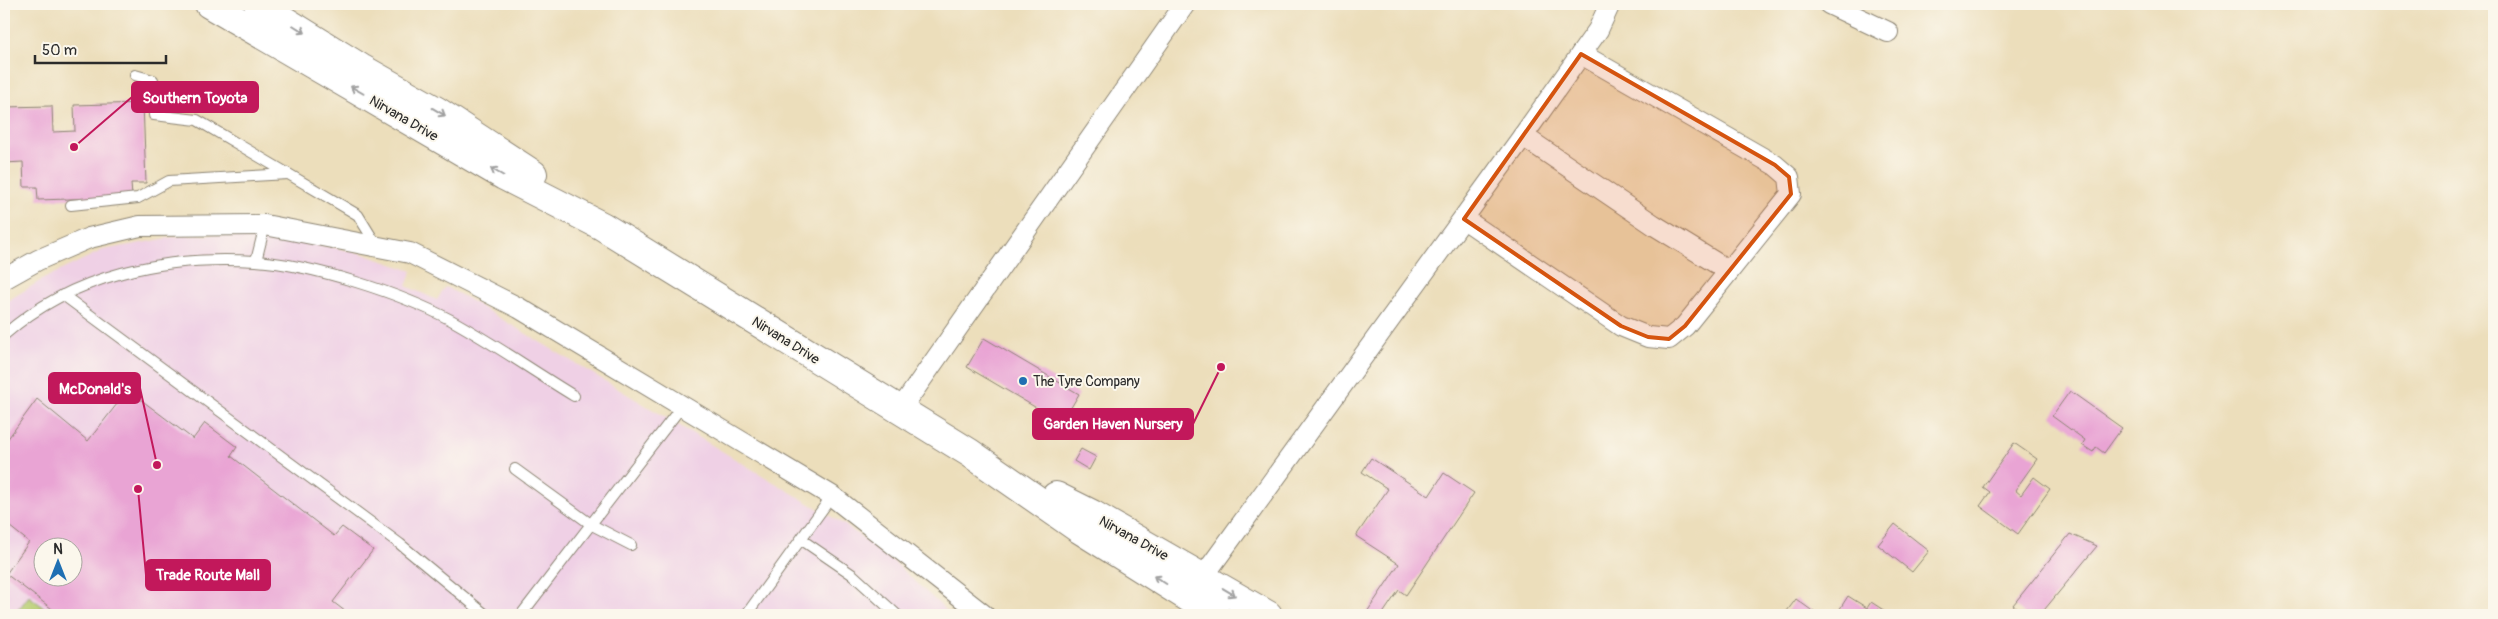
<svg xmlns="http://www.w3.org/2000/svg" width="2498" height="619" font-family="Pangolin,sans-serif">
	<rect width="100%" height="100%" fill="#fbf7ec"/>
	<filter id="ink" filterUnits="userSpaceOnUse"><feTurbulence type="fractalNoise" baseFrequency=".02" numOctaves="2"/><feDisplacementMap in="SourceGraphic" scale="10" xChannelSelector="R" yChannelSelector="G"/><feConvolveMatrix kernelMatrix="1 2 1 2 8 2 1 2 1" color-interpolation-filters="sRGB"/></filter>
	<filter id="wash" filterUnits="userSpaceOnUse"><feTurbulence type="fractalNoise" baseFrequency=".0096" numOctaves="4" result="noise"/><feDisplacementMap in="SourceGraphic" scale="20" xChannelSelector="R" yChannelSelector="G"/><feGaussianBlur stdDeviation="1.12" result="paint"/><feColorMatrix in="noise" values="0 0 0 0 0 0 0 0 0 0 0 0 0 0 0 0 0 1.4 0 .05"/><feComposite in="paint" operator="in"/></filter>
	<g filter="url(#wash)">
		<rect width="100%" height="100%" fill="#ecdebb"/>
		<!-- built -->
		<path fill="#efd0e5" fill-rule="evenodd" d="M214,235L286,238L360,253L412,271L406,286L437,300L445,287L463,296L845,525L890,558L951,615H4V303L45,278L103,250L179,236ZM42,546H72V576H42Z"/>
		<!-- green -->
		<polygon fill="#b6cc70" stroke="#707c4e" points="29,596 54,615 14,615"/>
		<g id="blocks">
			<!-- building -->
			<g fill="#e9a4d4" fill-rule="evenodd">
				<polygon points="143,103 146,183 131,183 132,197 38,200 37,187 24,187 23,162 4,163 4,107 52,106 53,132 75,131 74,105"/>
				<polygon points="984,338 1079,394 1062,423 967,367"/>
				<path d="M128,390L193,439L205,423L237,447L231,456L334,536L342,527L373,550L333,602L350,615H60L6,574L29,542L4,522V444L37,399L88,441ZM42,546H72V576H42Z"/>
				<polygon points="2070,391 2122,428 2104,453 2096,447 2093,452 2082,445 2085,440 2052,416"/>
				<polygon points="2014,443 2037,459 2015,490 2021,495 2034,477 2050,489 2018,534 1980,506 1990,492 1983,487"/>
				<polygon points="1081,449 1096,457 1089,470 1074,461"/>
				<polygon points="1371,458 1429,496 1444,473 1474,493 1406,595 1399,590 1382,615 1365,615 1399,564 1356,536 1388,489 1362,472"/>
				<polygon points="1895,524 1929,551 1912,572 1878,545"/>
				<polygon points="2070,534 2097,546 2040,615 2026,615 2013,605"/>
				<polygon points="1848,596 1867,608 1871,602 1885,611 1882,615 1836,615"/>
				<polygon points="1796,599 1818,615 1784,615"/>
			</g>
		</g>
	</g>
	<g filter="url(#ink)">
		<use href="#blocks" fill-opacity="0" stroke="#8c8473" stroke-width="1"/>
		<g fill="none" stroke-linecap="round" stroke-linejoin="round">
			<defs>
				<g id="lane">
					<polyline points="135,75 153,80 154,115 197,120 358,215 377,246"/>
					<polyline points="71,205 138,198 169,181 288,174"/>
					<path d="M256,261C313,265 400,293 451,320C493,343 533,371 574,396"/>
					<polyline points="63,295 400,544 486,615"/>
					<path d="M4,335C73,274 166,255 256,261L265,225"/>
					<polyline points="515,469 592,525 631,545"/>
					<polyline points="802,540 853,575 897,615"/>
					<polyline points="521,615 682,406"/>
					<polyline points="746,615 832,496"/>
				</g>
				<g id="street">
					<polyline points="1829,4 1888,32"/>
					<polyline points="1523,136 1654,225 1729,271"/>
					<polyline points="1464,219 1621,326 1648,337 1669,339 1685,326 1791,194 1789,177 1775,165 1581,54"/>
					<polyline points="4,279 38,260 89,238 140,226 265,225 410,253 519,308 832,496 984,615"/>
					<polyline points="900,410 1185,4"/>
					<polyline points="1203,577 1523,136 1598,30 1610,4"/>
				</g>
				<g id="secondary">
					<polyline points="209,4 504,176 602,226 970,453 1079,529 1216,615"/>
					<polyline points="258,4 361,68 437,111 533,174"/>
					<polyline points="1056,496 1092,514 1268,615"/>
				</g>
			</defs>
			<!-- lane casing -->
			<use href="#lane" stroke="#8c8473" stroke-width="12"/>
			<!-- street casing -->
			<use href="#street" stroke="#8c8473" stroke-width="22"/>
			<!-- secondary casing -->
			<use href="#secondary" stroke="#8c8473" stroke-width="30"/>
			<!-- lane -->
			<use href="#lane" stroke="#fff" stroke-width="10"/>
			<!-- street -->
			<use href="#street" stroke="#fff" stroke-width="20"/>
			<!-- secondary -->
			<use href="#secondary" stroke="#fff" stroke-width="28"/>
		</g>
		<!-- one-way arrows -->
		<defs><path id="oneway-shaft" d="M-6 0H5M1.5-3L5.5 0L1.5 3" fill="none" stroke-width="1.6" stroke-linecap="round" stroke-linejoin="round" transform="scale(1.25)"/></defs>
		<g stroke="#a0a0a0">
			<use href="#oneway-shaft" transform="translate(299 29) rotate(32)"/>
			<use href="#oneway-shaft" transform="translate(357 90) rotate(-150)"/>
			<use href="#oneway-shaft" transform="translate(439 112) rotate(31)"/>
			<use href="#oneway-shaft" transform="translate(497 172) rotate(-150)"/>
			<use href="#oneway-shaft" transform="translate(1160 580) rotate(-148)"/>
			<use href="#oneway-shaft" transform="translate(1229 592) rotate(31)"/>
		</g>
	</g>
	<!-- marked area -->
	<path fill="#d5540f" fill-opacity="0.2" stroke="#d5540f" stroke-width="4" stroke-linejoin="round" d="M1581,54L1775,165L1789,177L1791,194L1685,326L1669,339L1648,337L1621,326L1464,219Z"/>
	<!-- markers -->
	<circle fill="#1f6fb2" stroke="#fbf7ec" stroke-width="2" cx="1023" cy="381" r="5"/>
	<g text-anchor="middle" stroke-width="4" stroke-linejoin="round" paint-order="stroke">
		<!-- street labels -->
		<g font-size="14" fill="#2b2b2b" stroke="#fbf7ec">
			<text transform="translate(404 118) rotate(30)" y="5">Nirvana Drive</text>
			<text transform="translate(786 340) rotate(32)" y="5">Nirvana Drive</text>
			<text transform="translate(1134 538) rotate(29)" y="5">Nirvana Drive</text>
		</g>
		<!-- poi labels -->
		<g font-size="14" fill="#2b2b2b" stroke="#fbf7ec" text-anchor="start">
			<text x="1033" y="386">The Tyre Company</text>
		</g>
	</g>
	<!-- callouts -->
	<path fill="none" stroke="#c2185b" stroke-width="2" d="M74 147L132 97M157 465L140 388M1221 367L1193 424M138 489L146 575"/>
	<g fill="#c2185b" stroke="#fbf7ec" stroke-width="2">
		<circle cx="74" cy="147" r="5"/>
		<circle cx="157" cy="465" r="5"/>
		<circle cx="1221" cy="367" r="5"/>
		<circle cx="138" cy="489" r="5"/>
	</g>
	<g fill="#c2185b" stroke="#c2185b" stroke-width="2">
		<rect x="132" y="82" width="126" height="30" rx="5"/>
		<rect x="49" y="373" width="91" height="30" rx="5"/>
		<rect x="1033" y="409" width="160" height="30" rx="5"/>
		<rect x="146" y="560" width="124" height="30" rx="5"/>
	</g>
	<g font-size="15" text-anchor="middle" font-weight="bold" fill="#fff">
		<text x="195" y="103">Southern Toyota</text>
		<text x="95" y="394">McDonald's</text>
		<text x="1113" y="429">Garden Haven Nursery</text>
		<text x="208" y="580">Trade Route Mall</text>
	</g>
	<!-- margin -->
	<rect width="2498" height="619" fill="none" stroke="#fbf7ec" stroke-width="20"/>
	<!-- north arrow -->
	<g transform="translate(58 562)"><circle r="24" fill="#fbf7ec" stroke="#a8a59f"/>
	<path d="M0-4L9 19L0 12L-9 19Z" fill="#1f6fb2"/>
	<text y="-8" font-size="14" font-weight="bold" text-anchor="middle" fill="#2b2b2b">N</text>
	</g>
	<!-- scale -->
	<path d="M35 55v8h131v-8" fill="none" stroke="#2b2b2b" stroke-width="2.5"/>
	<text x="42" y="55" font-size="15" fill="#2b2b2b" stroke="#fbf7ec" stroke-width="4" paint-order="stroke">50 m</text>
</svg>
